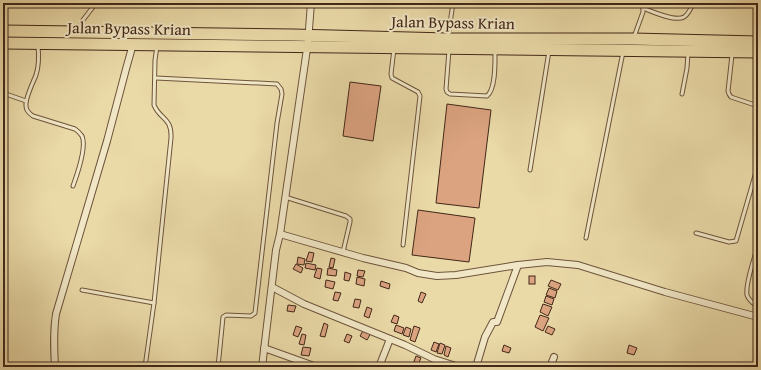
<svg xmlns="http://www.w3.org/2000/svg" width="761" height="370" font-family="'Gentium Book Plus',serif">
	<rect width="100%" height="100%" fill="#eadaa8"/>
	<filter id="stains"><feTurbulence type="fractalNoise" baseFrequency=".005" numOctaves="4"/><feColorMatrix values="0 0 0 0 .2 0 0 0 0 .09 0 0 0 0 .02 0 0 0 .5 -.17"/></filter>
	<radialGradient id="worn" r=".72"><stop offset=".6" stop-color="#630" stop-opacity="0"/><stop offset="1" stop-color="#630" stop-opacity=".3"/></radialGradient>
	<!-- building -->
	<g fill="#dba380" stroke="#432718">
		<polygon points="350,82 381,86 373,141 343,136"/>
		<polygon points="447,104 491,110 479,208 436,203"/>
		<polygon points="418,210 475,218 469,262 412,255"/>
		<polygon points="309,252 314,253 312,262 306,261"/>
		<polygon points="298,257 305,259 304,265 297,264"/>
		<polygon points="331,258 335,259 333,268 329,267"/>
		<polygon points="306,263 316,265 315,270 305,268"/>
		<polygon points="296,264 303,268 301,273 293,269"/>
		<polygon points="317,268 322,269 320,279 314,277"/>
		<polygon points="328,268 337,270 336,276 327,275"/>
		<polygon points="358,270 365,271 363,277 357,276"/>
		<polygon points="345,272 351,274 349,281 344,280"/>
		<rect x="529" y="276" width="6" height="8"/>
		<polygon points="357,277 365,279 364,286 356,284"/>
		<polygon points="326,280 335,282 333,289 325,287"/>
		<polygon points="551,280 561,284 558,290 548,286"/>
		<polygon points="381,281 390,284 389,289 380,286"/>
		<polygon points="549,288 557,291 555,298 546,295"/>
		<polygon points="335,292 341,293 338,301 333,300"/>
		<polygon points="421,292 426,294 422,303 418,301"/>
		<polygon points="546,296 554,299 552,305 544,302"/>
		<polygon points="355,299 361,300 359,308 353,307"/>
		<polygon points="543,304 552,307 548,316 540,312"/>
		<polygon points="288,305 296,306 294,312 287,311"/>
		<polygon points="367,307 372,309 369,318 364,316"/>
		<polygon points="394,315 399,317 397,324 391,322"/>
		<polygon points="540,315 549,318 543,331 535,327"/>
		<polygon points="324,323 328,325 325,337 320,336"/>
		<polygon points="396,325 404,328 402,334 394,331"/>
		<polygon points="296,326 302,328 298,337 293,335"/>
		<polygon points="414,326 420,328 415,342 410,340"/>
		<polygon points="548,326 555,329 552,335 545,332"/>
		<polygon points="406,327 411,329 409,337 403,335"/>
		<polygon points="364,329 371,333 367,340 360,336"/>
		<polygon points="302,334 306,335 304,345 299,344"/>
		<polygon points="347,334 352,336 349,343 344,341"/>
		<polygon points="434,342 439,344 436,352 431,350"/>
		<polygon points="440,343 445,345 442,354 437,353"/>
		<polygon points="504,345 511,348 509,353 502,351"/>
		<polygon points="629,345 637,348 634,355 627,353"/>
		<polygon points="446,346 451,348 448,357 444,355"/>
		<polygon points="303,347 311,348 309,356 301,355"/>
		<polygon points="416,356 421,358 417,367 412,367"/>
	</g>
	<g fill="none" stroke-linecap="round" stroke-linejoin="round">
		<defs>
			<g id="lane">
				<path d="M643,8C653,12 675,22 684,17C689,14 691,8 693,3"/>
				<polyline points="78,30 83,20 96,3"/>
				<polyline points="448,37 453,3"/>
				<polyline points="634,37 643,12 643,8 640,3"/>
				<path d="M38,46C39,56 39,66 36,75C33,83 25,98 26,106C26,110 30,114 33,116L75,129C78,131 80,133 82,136C87,147 77,175 73,186"/>
				<polyline points="394,49 391,74 392,78 418,92 420,96 403,245"/>
				<path d="M449,50L446,89L447,92L450,94L487,96C496,89 495,62 495,51"/>
				<polyline points="732,55 728,91 729,94 731,97 758,106"/>
				<polyline points="156,78 277,84 281,89 282,94 277,123 255,313 251,316 226,315 223,317 218,367"/>
				<polyline points="3,93 26,101"/>
				<polyline points="682,94 687,68 688,53"/>
				<polyline points="530,170 549,51"/>
				<polyline points="285,197 346,216 350,219 350,222 343,252"/>
				<polyline points="696,233 729,242 736,241 758,165"/>
				<polyline points="586,238 623,52"/>
				<path d="M758,245C755,257 745,283 747,295C749,301 754,304 758,307"/>
				<polyline points="82,290 154,303"/>
				<path d="M145,367L154,303L171,138C172,117 160,120 154,105L155,60L157,46"/>
			</g>
			<g id="street">
				<polyline points="280,234 363,258 406,268 418,273 437,276 456,275 518,265 547,262 578,265 665,292 758,317"/>
				<polyline points="272,287 304,304 405,345 434,359 459,367"/>
				<polyline points="264,348 317,367"/>
				<path d="M55,367C54,349 53,332 56,314L107,141L126,69L133,44"/>
				<polyline points="262,367 276,250 280,234 308,42 311,3"/>
				<polyline points="379,367 390,339"/>
				<polyline points="476,367 485,337 493,322 497,322 518,265"/>
				<polyline points="550,367 554,357"/>
			</g>
			<g id="highway">
				<polyline points="3,31 293,35 448,39 633,39 758,42"/>
				<polyline points="3,43 758,52"/>
			</g>
		</defs>
		<!-- lane casing -->
		<use href="#lane" stroke="#6d543c" stroke-width="5"/>
		<!-- street casing -->
		<use href="#street" stroke="#6d543c" stroke-width="8"/>
		<!-- highway casing -->
		<use href="#highway" stroke="#432718" stroke-width="13"/>
		<!-- lane -->
		<use href="#lane" stroke="#f1e7c6" stroke-width="3"/>
		<!-- street -->
		<use href="#street" stroke="#f1e7c6" stroke-width="6"/>
		<!-- highway -->
		<use href="#highway" stroke="#eadaa8" stroke-width="11"/>
	</g>
	<g text-anchor="middle" stroke-width="4" stroke-linejoin="round" paint-order="stroke">
		<!-- street labels -->
		<g font-size="16" fill="#432718" stroke="#f1e7c6">
			<text transform="translate(453 22) rotate(1)" y="6">Jalan Bypass Krian</text>
			<text transform="translate(129 28) rotate(1)" y="6">Jalan Bypass Krian</text>
		</g>
	</g>
	<!-- margin -->
	<rect width="761" height="370" fill="none" stroke="#eadaa8" stroke-width="16"/>
	<rect x="4" y="4" width="753" height="362" fill="none" stroke="#432718" stroke-width="2"/>
	<rect x="8" y="8" width="745" height="354" fill="none" stroke="#432718"/>
	<rect width="100%" height="100%" filter="url(#stains)"/>
	<rect width="100%" height="100%" fill="url(#worn)"/>
</svg>
